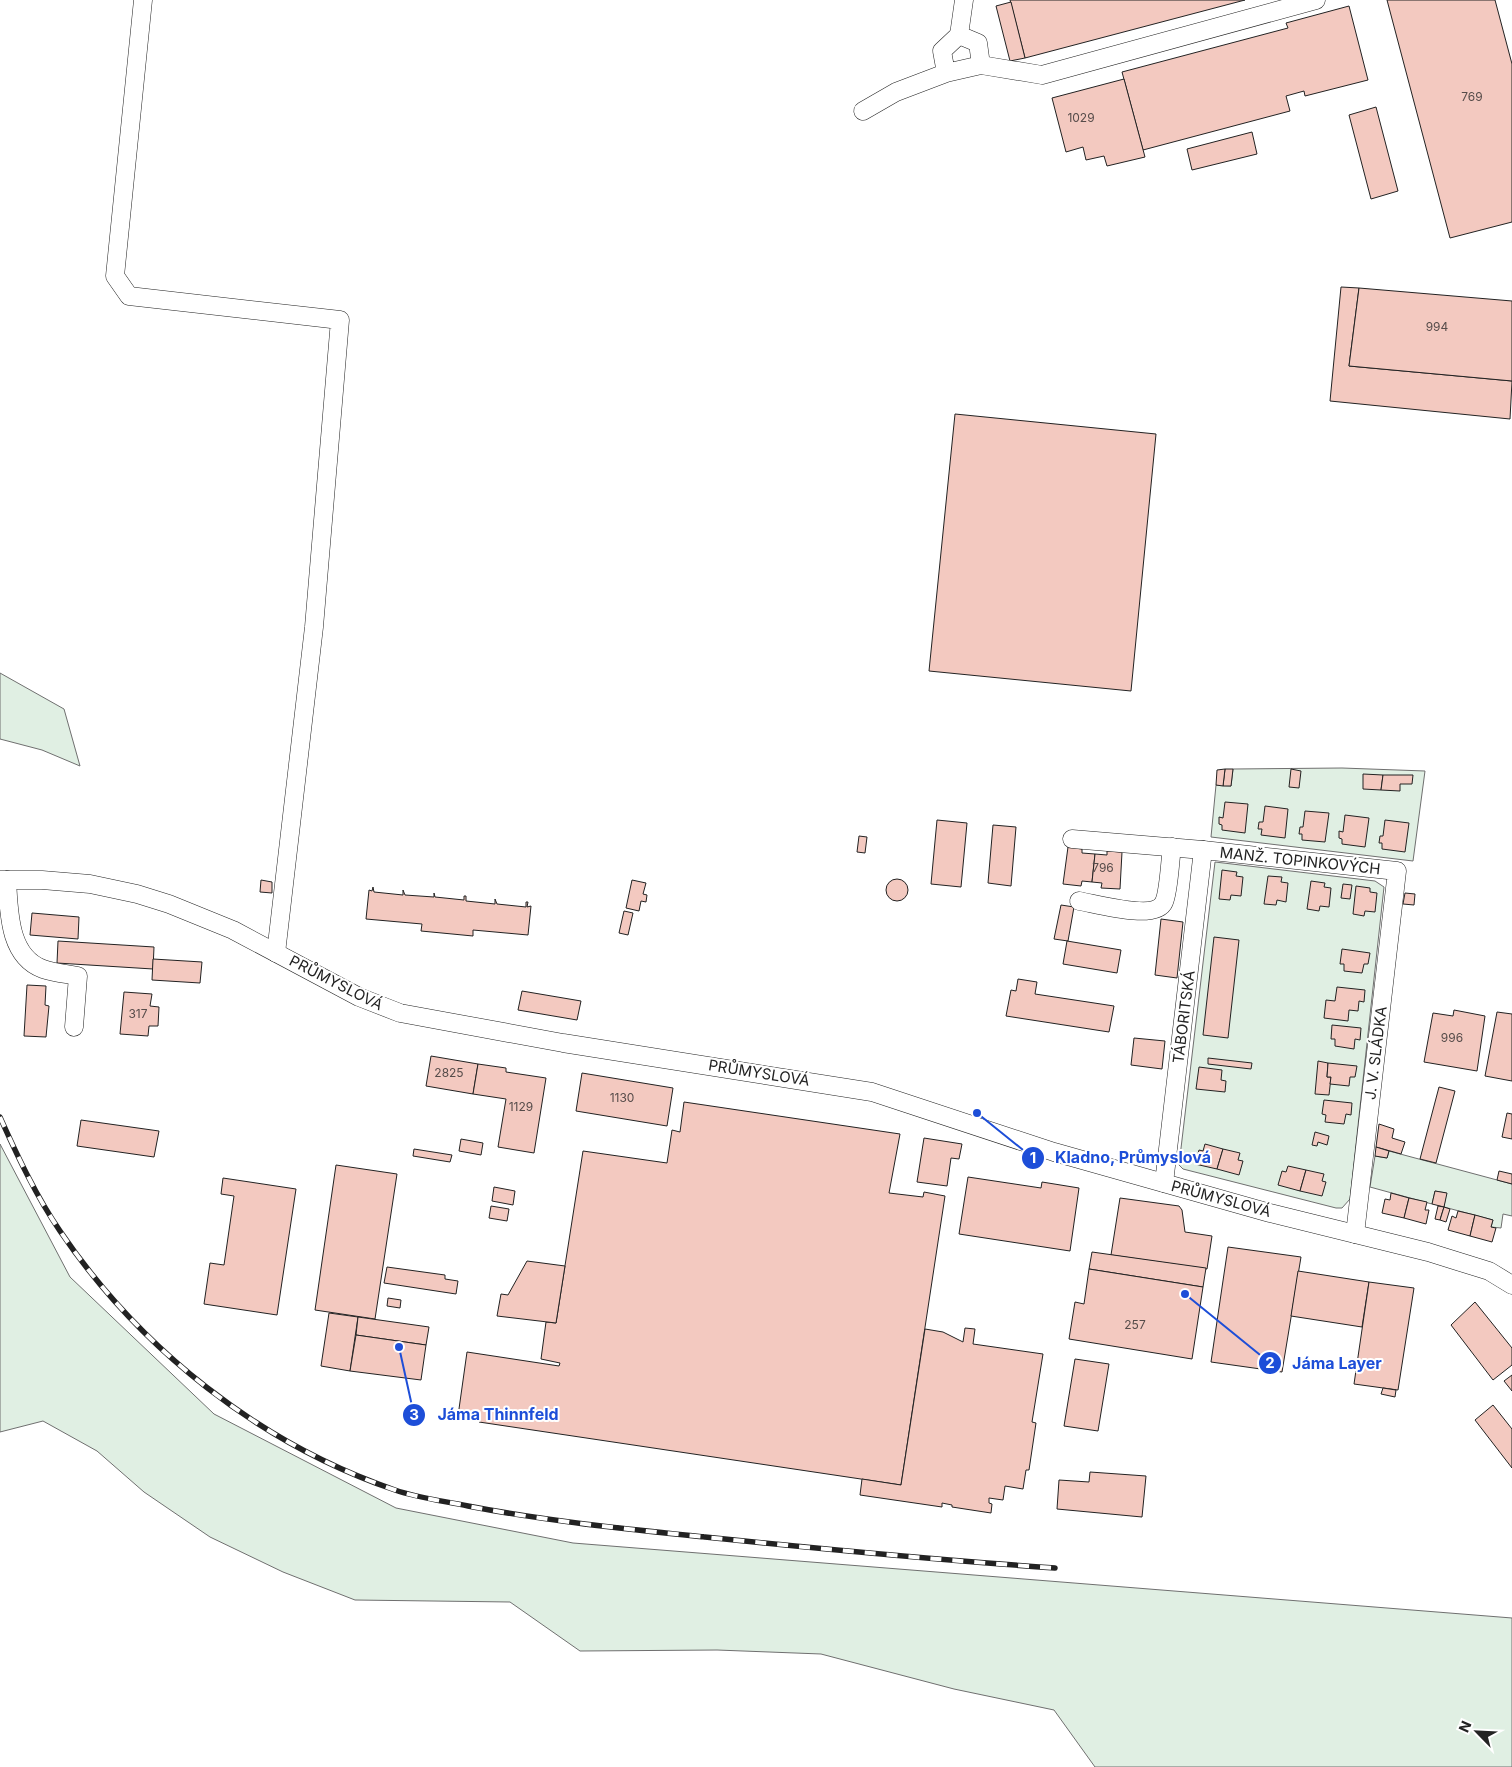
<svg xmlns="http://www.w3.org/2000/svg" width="1512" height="1767" font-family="Inter,sans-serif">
	<rect width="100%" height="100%" fill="#fff"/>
	<!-- green -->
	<g fill="#e0efe3" stroke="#6f6f6f">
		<polygon points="0,673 64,709 80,766 42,750 0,739"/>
		<polygon points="1342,768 1425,771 1413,861 1211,837 1216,785 1231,786 1233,769"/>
		<polygon points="1215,862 1375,881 1384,887 1350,1199 1342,1208 1336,1208 1183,1169 1179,1165"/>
		<polygon points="0,1144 70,1277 214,1414 396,1508 573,1543 1512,1618 1512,1767 1095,1767 1054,1710 954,1689 821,1654 717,1650 580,1651 510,1602 355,1600 283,1572 210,1537 144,1492 97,1451 43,1421 0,1432"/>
		<polygon points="1389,1151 1512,1184 1512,1216 1503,1214 1501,1228 1491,1227 1493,1220 1444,1207 1446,1193 1435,1191 1432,1204 1370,1187 1375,1156 1387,1158"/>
	</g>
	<!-- building -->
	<g fill="#f3c9c0" stroke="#222">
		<polygon points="1010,0 1245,0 1025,58"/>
		<polygon points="1387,0 1495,0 1512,64 1512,222 1450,238"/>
		<polygon points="1011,2 1025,58 1010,61 996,6"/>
		<polygon points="1349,6 1368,80 1305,96 1304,91 1286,96 1290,111 1143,150 1122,72 1288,28 1286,23"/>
		<polygon points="1124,79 1145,157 1107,166 1104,156 1086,160 1083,147 1066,152 1052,98"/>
		<polygon points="1376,107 1398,191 1371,199 1349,115"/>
		<polygon points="1252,132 1257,154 1192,170 1187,149"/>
		<polygon points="1341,287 1359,288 1349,366 1512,381 1510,419 1330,401"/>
		<polygon points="1359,288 1512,301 1512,381 1349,366"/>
		<polygon points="955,414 1156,434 1131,691 929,671"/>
		<polygon points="1225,769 1233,769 1231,786 1223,786"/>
		<polygon points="1225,769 1223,786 1216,785 1217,770"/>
		<polygon points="1291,769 1301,771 1299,788 1289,787"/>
		<polygon points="1363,774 1383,775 1381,790 1363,789"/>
		<polygon points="1383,775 1413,775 1412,784 1400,784 1400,791 1381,790"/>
		<polygon points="1225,802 1248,804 1245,833 1222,830 1222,825 1219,824 1219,817 1223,818"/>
		<polygon points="1265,806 1288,809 1285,838 1261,835 1262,829 1258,829 1259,822 1263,822"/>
		<polygon points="1305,811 1329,813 1325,842 1302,840 1302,834 1299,834 1300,827 1303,827"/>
		<polygon points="1345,815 1369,818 1365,847 1342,844 1342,839 1339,838 1339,831 1343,832"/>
		<polygon points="937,820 967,823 961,887 931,884"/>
		<polygon points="1385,820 1409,823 1405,852 1382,849 1382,843 1379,843 1380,836 1383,836"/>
		<polygon points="993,825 1016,827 1011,886 988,883"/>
		<polygon points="859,836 867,837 865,853 857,852"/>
		<polygon points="1068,847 1082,849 1082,853 1095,854 1092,882 1082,881 1081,886 1063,884"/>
		<polygon points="1107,851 1122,852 1120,889 1101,888 1102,883 1092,882 1095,854 1107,855"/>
		<polygon points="1222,870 1237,872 1236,876 1243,877 1241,896 1231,895 1230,900 1219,899"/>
		<polygon points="1268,876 1282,877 1281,882 1288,883 1286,902 1277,900 1276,905 1264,904"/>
		<circle cx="897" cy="890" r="11"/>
		<polygon points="261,880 272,882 272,893 260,892"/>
		<polygon points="632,880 646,883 643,894 647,895 646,902 641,901 639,911 626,908"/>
		<polygon points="1311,881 1325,883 1324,887 1331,888 1329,907 1320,906 1319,911 1307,909"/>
		<polygon points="1343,884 1352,885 1350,899 1341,898"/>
		<polygon points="1356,886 1370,888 1370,892 1377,893 1375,912 1365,911 1364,916 1353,914"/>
		<polygon points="373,887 374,892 403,895 403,890 405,895 434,897 434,893 435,897 464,900 464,896 466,896 466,901 495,904 495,899 497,904 526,907 526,902 528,902 527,907 531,906 528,935 473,930 473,936 421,931 422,924 366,919 369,890 372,891"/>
		<polygon points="1405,893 1415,894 1414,905 1403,904"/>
		<polygon points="1061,905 1074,907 1068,941 1054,939"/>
		<polygon points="624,911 633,913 628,935 619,933"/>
		<polygon points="32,913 79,917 78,939 30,935"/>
		<polygon points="1161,919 1183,922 1177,978 1155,975"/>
		<polygon points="1214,937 1239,940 1228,1038 1203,1035"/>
		<polygon points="58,941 154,947 153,969 57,963"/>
		<polygon points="1067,941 1121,950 1117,973 1063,964"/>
		<polygon points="1342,949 1370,953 1368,964 1364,964 1362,973 1344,971 1344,964 1340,964"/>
		<polygon points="153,959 202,962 200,983 152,980"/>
		<polygon points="1018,979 1037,982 1035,994 1114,1006 1109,1032 1006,1016 1011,990 1016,991"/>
		<polygon points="27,985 46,986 45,1005 49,1006 46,1037 24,1036"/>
		<polygon points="1337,987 1365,990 1364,1002 1359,1001 1358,1011 1349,1010 1348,1021 1324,1018 1326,1000 1335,1001"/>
		<polygon points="522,991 581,1001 577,1020 518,1010"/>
		<polygon points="124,992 152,994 150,1006 159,1007 158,1026 149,1026 148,1036 120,1034"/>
		<polygon points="1454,1010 1485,1016 1477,1071 1424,1062 1433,1013 1453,1016"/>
		<polygon points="1497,1012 1512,1014 1512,1081 1485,1076"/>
		<polygon points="1332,1025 1361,1028 1360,1040 1355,1039 1354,1049 1335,1046 1335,1039 1331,1039"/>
		<polygon points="1134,1038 1165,1041 1162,1069 1131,1065"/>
		<polygon points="431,1056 478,1064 473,1094 426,1086"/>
		<polygon points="1208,1058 1252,1063 1251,1069 1208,1064"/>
		<polygon points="1318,1061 1328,1063 1327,1077 1331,1077 1329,1095 1315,1094"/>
		<polygon points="1328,1063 1357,1066 1355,1077 1350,1077 1349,1086 1330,1084 1331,1077 1327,1077"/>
		<polygon points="478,1064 506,1068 506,1072 546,1078 534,1153 498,1147 506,1099 473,1094"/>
		<polygon points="1199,1067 1222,1070 1221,1080 1226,1081 1225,1092 1196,1089"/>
		<polygon points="582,1073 673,1088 667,1126 576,1111"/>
		<polygon points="1439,1087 1455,1091 1436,1163 1420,1159"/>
		<polygon points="1324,1100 1352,1103 1351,1115 1346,1114 1344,1124 1325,1122 1326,1115 1322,1114"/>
		<polygon points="684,1102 900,1134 889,1193 923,1197 924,1192 945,1196 901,1485 479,1422 480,1420 458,1416 467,1352 559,1366 560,1363 541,1359 546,1322 556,1323 583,1151 667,1163 672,1130 680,1132"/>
		<polygon points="1507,1113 1512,1114 1512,1139 1502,1137"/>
		<polygon points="81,1120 159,1131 154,1157 77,1146"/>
		<polygon points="1379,1124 1394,1129 1392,1138 1405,1142 1401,1154 1376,1147"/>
		<polygon points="1315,1132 1329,1136 1327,1145 1318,1142 1317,1146 1312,1145"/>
		<polygon points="924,1138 962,1144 959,1159 951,1158 947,1186 917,1182"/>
		<polygon points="461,1139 483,1143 481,1155 459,1151"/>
		<polygon points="1205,1144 1223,1149 1217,1169 1195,1164 1199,1150 1203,1151"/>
		<polygon points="1376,1147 1389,1151 1387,1158 1375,1156"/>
		<polygon points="414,1149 452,1155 450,1162 413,1156"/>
		<polygon points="1223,1149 1240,1153 1238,1160 1243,1161 1239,1175 1217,1169"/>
		<polygon points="336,1165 397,1174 375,1319 315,1310"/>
		<polygon points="1288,1166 1306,1170 1300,1191 1278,1185 1282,1171 1286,1172"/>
		<polygon points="1306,1170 1324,1174 1322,1181 1326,1182 1322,1196 1300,1191"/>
		<polygon points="1499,1171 1512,1174 1512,1184 1497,1180"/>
		<polygon points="968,1177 1041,1188 1042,1182 1079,1188 1070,1251 959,1234"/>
		<polygon points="223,1178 296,1189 277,1315 204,1304 210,1263 224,1265 234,1196 221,1194"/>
		<polygon points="494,1187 515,1191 513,1205 492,1201"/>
		<polygon points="1435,1191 1447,1193 1444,1207 1432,1204"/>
		<polygon points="1391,1193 1409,1198 1404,1218 1382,1213 1385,1199 1390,1200"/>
		<polygon points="1120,1198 1179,1206 1182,1210 1185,1232 1212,1236 1207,1269 1111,1255"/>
		<polygon points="1409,1198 1427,1202 1425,1210 1429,1210 1426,1224 1404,1218"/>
		<polygon points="491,1206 509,1209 507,1221 489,1218"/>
		<polygon points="1438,1206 1444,1207 1440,1220 1435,1219"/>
		<polygon points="1444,1207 1450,1209 1446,1222 1440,1220"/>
		<polygon points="1458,1211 1475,1215 1470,1236 1448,1230 1452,1216 1456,1218"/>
		<polygon points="1475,1215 1493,1220 1491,1227 1496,1228 1492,1242 1470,1236"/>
		<polygon points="1228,1247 1301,1257 1282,1372 1211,1362"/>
		<polygon points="1092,1252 1206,1268 1203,1287 1089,1269"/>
		<polygon points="527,1261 565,1266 556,1323 497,1316 501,1294 508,1295"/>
		<polygon points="387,1267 445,1275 445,1279 458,1281 456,1294 384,1283"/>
		<polygon points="1089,1269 1203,1287 1192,1359 1069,1339 1075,1302 1084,1304"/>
		<polygon points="1298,1271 1369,1282 1362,1327 1291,1316"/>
		<polygon points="1369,1282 1414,1288 1398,1390 1354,1384"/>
		<polygon points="388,1298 401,1300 400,1308 387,1306"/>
		<polygon points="1475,1302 1512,1348 1512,1365 1493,1380 1451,1325"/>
		<polygon points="329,1313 358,1317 350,1371 321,1366"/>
		<polygon points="358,1317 429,1327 426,1345 356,1335"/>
		<polygon points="965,1328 975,1329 973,1344 1043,1354 1032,1422 1036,1423 1029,1470 1026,1470 1023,1489 1005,1486 1003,1500 989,1498 989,1503 992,1504 991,1513 952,1507 952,1505 942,1503 942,1507 860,1495 862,1479 901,1485 925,1329 943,1332 963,1342"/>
		<polygon points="356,1335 426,1345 421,1380 350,1371"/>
		<polygon points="1075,1359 1109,1364 1098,1431 1064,1426"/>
		<polygon points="1512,1375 1512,1391 1504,1381"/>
		<polygon points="1383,1388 1396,1390 1395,1397 1381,1394"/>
		<polygon points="1493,1405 1512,1429 1512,1468 1475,1420"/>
		<polygon points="1090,1472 1146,1476 1142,1517 1057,1509 1059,1480 1089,1482"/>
	</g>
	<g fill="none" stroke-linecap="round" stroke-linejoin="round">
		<defs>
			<g id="minor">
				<polyline points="143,0 115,276 129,296 340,320 314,627 276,953"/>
				<polyline points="959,35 964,0"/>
				<polyline points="981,65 1042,75 1316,0"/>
				<polyline points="863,111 896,92 946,73 981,65 978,43 959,35 942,51 946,73"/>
				<polyline points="1072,839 1203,850 1397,871 1355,1234"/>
				<polyline points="0,880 42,880 90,884 137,894 169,904 233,930 359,997 400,1013 563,1043 872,1092 1054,1152 1270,1213 1428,1252 1489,1271 1512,1285"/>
				<path d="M7,880C9,910 8,956 43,969C54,973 67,974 78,976L74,1027"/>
				<path d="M1079,901C1097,904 1156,921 1164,902C1169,891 1170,860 1172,847"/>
				<polyline points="1164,1183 1203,850"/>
			</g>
		</defs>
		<!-- minor casing -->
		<use href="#minor" stroke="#222" stroke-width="19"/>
		<!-- minor -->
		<use href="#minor" stroke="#fff" stroke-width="18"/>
		<defs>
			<path id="rail" d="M0,1117C17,1155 36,1196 60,1231C140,1349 260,1444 395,1490C418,1498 444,1501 468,1506C546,1521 626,1529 705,1537C822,1549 938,1560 1055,1568"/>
		</defs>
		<!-- rail casing -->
		<use href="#rail" stroke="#222" stroke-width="5.5"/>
		<!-- rail -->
		<use href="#rail" stroke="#fff" stroke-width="4" stroke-dasharray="11" stroke-linecap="butt"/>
	</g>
	<g text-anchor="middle" stroke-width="4" stroke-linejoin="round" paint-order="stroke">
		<!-- number labels -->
		<g font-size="12" fill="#564c4a">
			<text x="1472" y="101">769</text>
			<text x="1081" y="122">1029</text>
			<text x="1437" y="331">994</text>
			<text x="1103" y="872">796</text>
			<text x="138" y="1018">317</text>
			<text x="1452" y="1042">996</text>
			<text x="449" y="1077">2825</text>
			<text x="622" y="1102">1130</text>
			<text x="521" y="1111">1129</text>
			<text x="1135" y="1329">257</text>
		</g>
		<!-- street labels -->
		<g font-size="15" fill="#222" stroke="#fff">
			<text transform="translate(1300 861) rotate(6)" y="5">MANŽ. TOPINKOVÝCH</text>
			<text transform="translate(336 983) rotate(27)" y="5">PRŮMYSLOVÁ</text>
			<text transform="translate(1184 1017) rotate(-83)" y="5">TÁBORITSKÁ</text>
			<text transform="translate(1376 1053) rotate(-83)" y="5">J. V. SLÁDKA</text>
			<text transform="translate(759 1073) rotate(9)" y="5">PRŮMYSLOVÁ</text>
			<text transform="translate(1221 1199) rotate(15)" y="5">PRŮMYSLOVÁ</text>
		</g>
	</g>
	<!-- callouts -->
	<path fill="none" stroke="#1d4ed8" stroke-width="2" d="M977 1113L1033 1158M1185 1294L1270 1363M399 1347L414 1415"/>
	<g fill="#1d4ed8" stroke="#fff" stroke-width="2">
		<circle cx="977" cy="1113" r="5"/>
		<circle cx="1185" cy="1294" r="5"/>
		<circle cx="399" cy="1347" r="5"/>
		<circle cx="1033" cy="1158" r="12"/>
		<circle cx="1270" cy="1363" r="12"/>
		<circle cx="414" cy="1415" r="12"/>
	</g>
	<g font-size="15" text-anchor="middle" font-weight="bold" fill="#fff">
		<text x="1033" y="1163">1</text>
		<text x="1270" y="1368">2</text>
		<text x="414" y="1420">3</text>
	</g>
	<g font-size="16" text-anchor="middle" font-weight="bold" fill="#1d4ed8" stroke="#fff" stroke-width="4" stroke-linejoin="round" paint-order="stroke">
		<text x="1133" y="1163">Kladno, Průmyslová</text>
		<text x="1337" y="1369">Jáma Layer</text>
		<text x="498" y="1420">Jáma Thinnfeld</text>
	</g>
	<!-- north arrow -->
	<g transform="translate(1477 1732) rotate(294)" stroke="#ffffff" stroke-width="4" paint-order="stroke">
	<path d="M0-4L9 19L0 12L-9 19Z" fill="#222222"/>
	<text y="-8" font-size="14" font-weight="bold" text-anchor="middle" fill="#222222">N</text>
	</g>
</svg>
